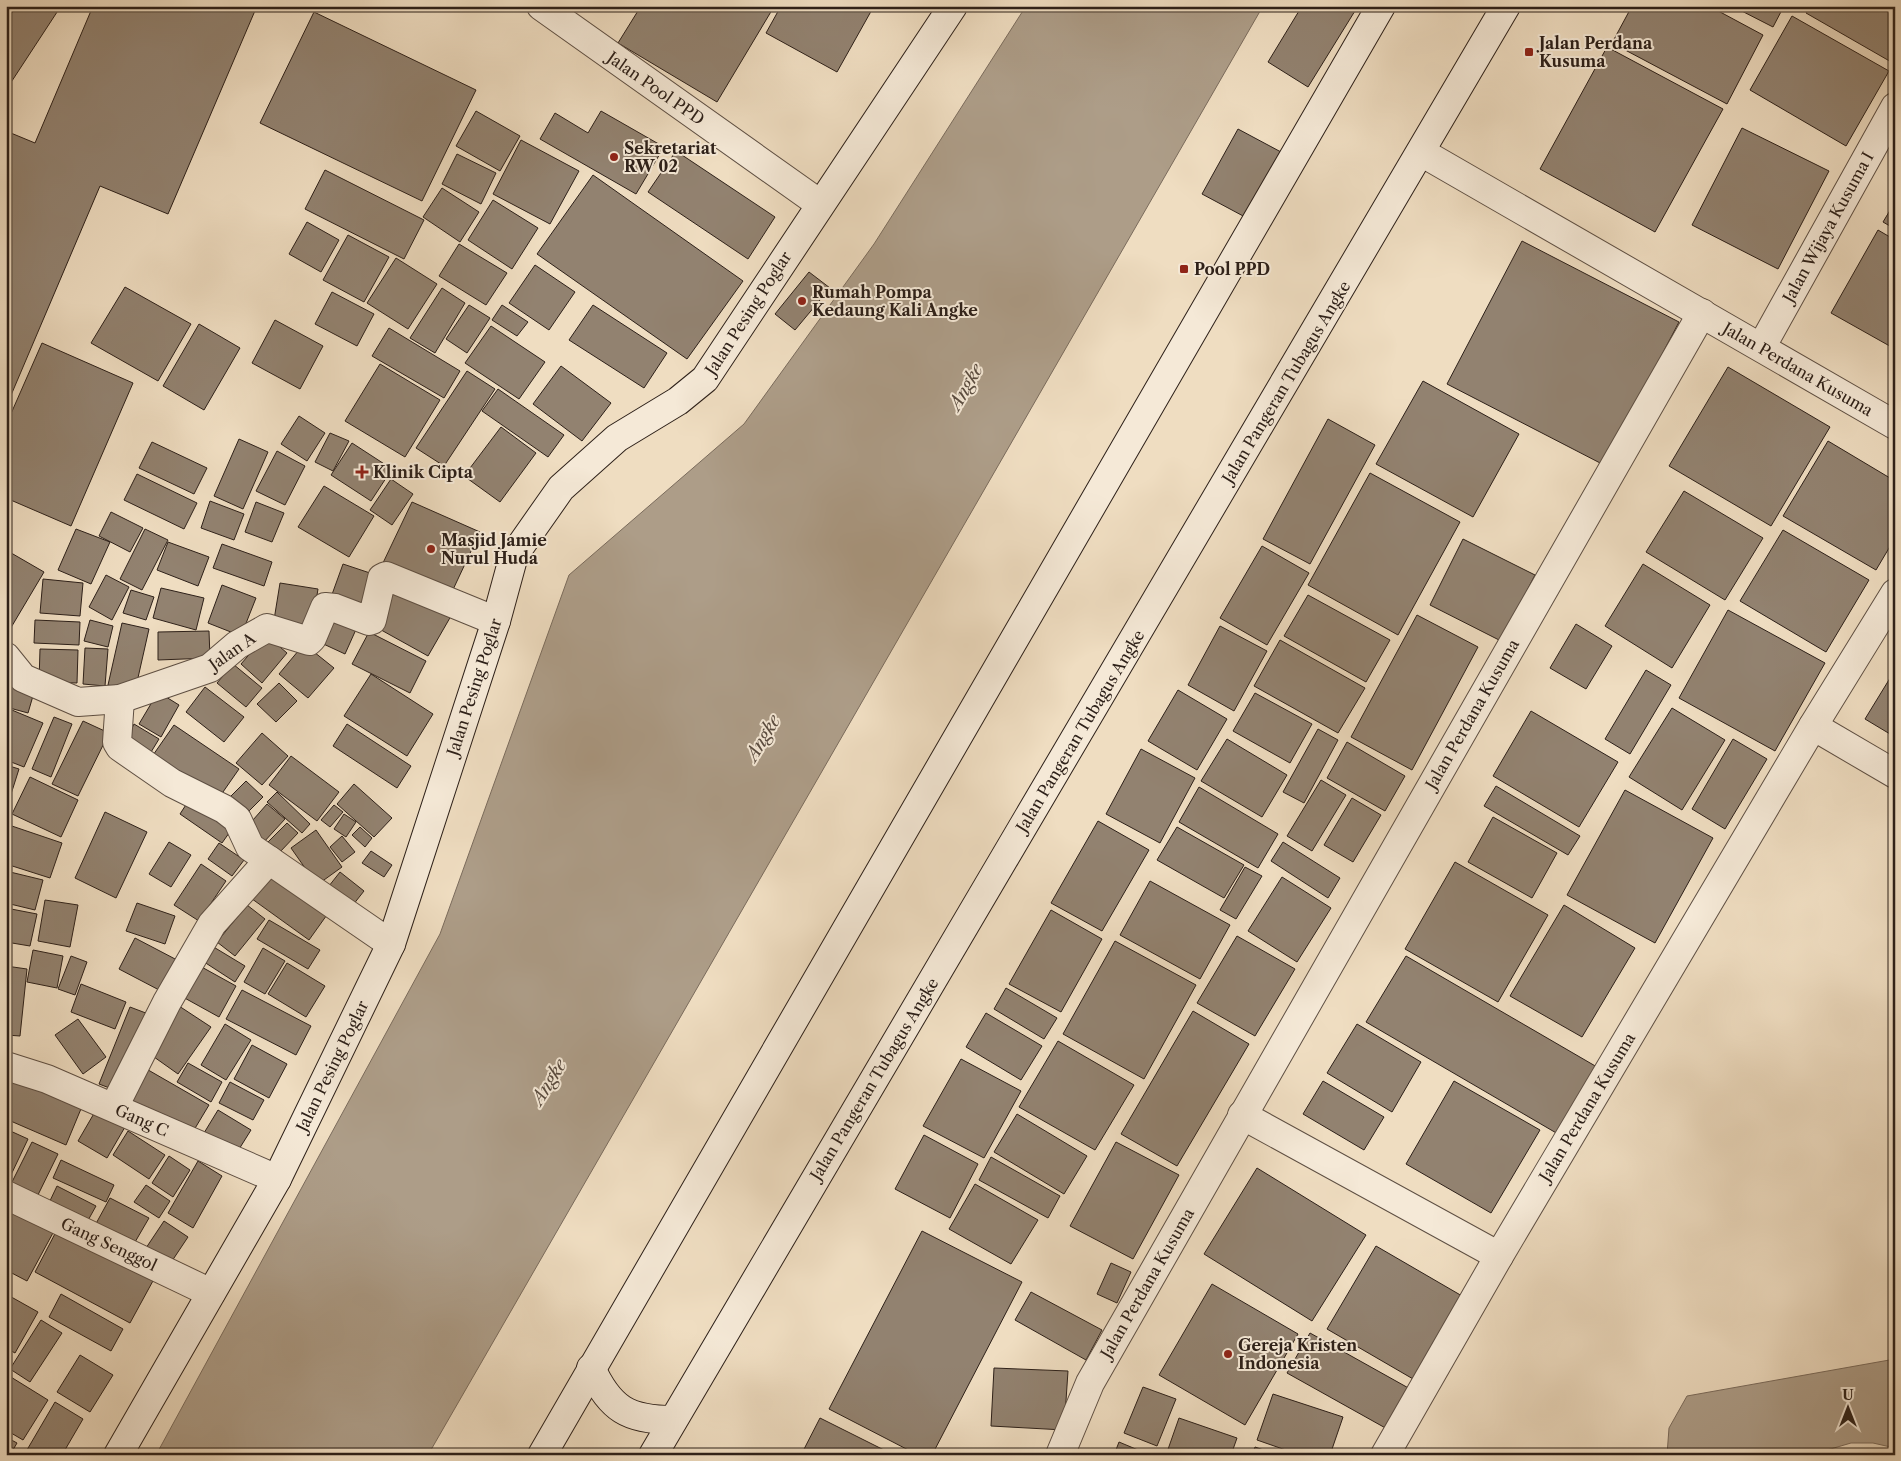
<svg xmlns="http://www.w3.org/2000/svg" width="1901" height="1461" font-family="'Libre Caslon Text',serif">
	<rect width="100%" height="100%" fill="#efddc1"/>
	<filter id="stains"><feTurbulence type="fractalNoise" baseFrequency=".004" numOctaves="4"/><feColorMatrix values="0 0 0 0 .2 0 0 0 0 .09 0 0 0 0 .02 0 0 0 .5 -.17"/></filter>
	<radialGradient id="worn" r=".72"><stop offset=".6" stop-color="#630" stop-opacity="0"/><stop offset="1" stop-color="#630" stop-opacity=".3"/></radialGradient>
	<!-- water -->
	<g fill="#ad9d88" stroke="#7a6b5c">
		<polygon points="1026,6 1263,6 428,1455 156,1455 440,934 569,575 744,424 874,244"/>
		<polygon points="1895,1359 1895,1448 1873,1443 1851,1443 1810,1455 1667,1455 1669,1428 1687,1396"/>
	</g>
	<!-- building -->
	<g fill="#928270" stroke="#2d2019">
		<polygon points="6,6 61,6 6,90"/>
		<polygon points="93,6 257,6 168,214 100,186 6,407 6,131 35,143"/>
		<polygon points="641,6 765,6 772,10 717,102 618,43"/>
		<polygon points="781,6 874,6 837,72 766,33"/>
		<polygon points="1302,6 1358,6 1308,87 1268,62"/>
		<polygon points="1632,6 1709,6 1763,35 1727,104 1612,43"/>
		<polygon points="1732,6 1784,6 1773,27"/>
		<polygon points="1810,6 1895,6 1895,59 1893,63 1806,13"/>
		<polygon points="314,12 476,90 422,201 260,123"/>
		<polygon points="1792,16 1889,71 1846,146 1750,90"/>
		<polygon points="1607,47 1723,109 1655,232 1540,169"/>
		<polygon points="476,111 520,136 500,171 456,146"/>
		<polygon points="601,111 664,147 636,194 540,139 555,113 588,133"/>
		<polygon points="1742,128 1829,171 1778,269 1692,225"/>
		<polygon points="1238,129 1281,152 1245,217 1202,194"/>
		<polygon points="521,140 579,171 550,224 493,194"/>
		<polygon points="676,151 775,217 748,259 648,192"/>
		<polygon points="457,154 496,173 481,204 442,184"/>
		<polygon points="325,170 424,220 404,259 305,209"/>
		<polygon points="593,175 743,281 687,359 537,254"/>
		<polygon points="442,188 479,212 460,242 423,217"/>
		<polygon points="493,200 538,228 512,269 468,240"/>
		<polygon points="1895,202 1895,229 1883,222"/>
		<polygon points="307,222 339,240 321,272 289,254"/>
		<polygon points="1878,230 1895,240 1895,349 1831,313"/>
		<polygon points="348,235 389,257 364,302 323,280"/>
		<polygon points="1522,241 1679,322 1604,465 1447,384"/>
		<polygon points="459,244 507,273 486,305 439,276"/>
		<polygon points="396,258 437,284 408,329 367,303"/>
		<polygon points="535,265 575,292 549,330 509,303"/>
		<polygon points="809,272 830,288 795,330 775,314"/>
		<polygon points="125,287 191,324 158,381 91,343"/>
		<polygon points="442,288 465,303 435,353 410,338"/>
		<polygon points="332,292 374,314 357,346 315,324"/>
		<polygon points="469,305 490,318 467,353 446,339"/>
		<polygon points="502,305 528,322 517,336 492,320"/>
		<polygon points="593,305 667,353 644,388 569,340"/>
		<polygon points="275,320 323,346 300,389 252,363"/>
		<polygon points="199,324 240,348 204,410 163,386"/>
		<polygon points="491,326 545,362 519,399 465,363"/>
		<polygon points="389,328 460,371 444,398 372,356"/>
		<polygon points="42,343 133,383 71,526 6,498 6,425"/>
		<polygon points="380,364 440,400 405,457 345,421"/>
		<polygon points="561,366 611,403 582,441 533,404"/>
		<polygon points="1728,367 1830,427 1771,526 1669,466"/>
		<polygon points="467,371 495,389 444,466 416,448"/>
		<polygon points="1423,381 1519,434 1473,517 1376,464"/>
		<polygon points="498,389 564,435 548,457 482,411"/>
		<polygon points="299,416 325,433 307,461 281,444"/>
		<polygon points="1328,419 1375,445 1310,564 1263,539"/>
		<polygon points="501,427 536,453 500,502 464,476"/>
		<polygon points="330,433 349,441 333,471 315,462"/>
		<polygon points="239,439 268,452 243,509 214,496"/>
		<polygon points="1828,441 1895,481 1895,538 1876,570 1783,516"/>
		<polygon points="152,442 207,468 194,494 139,468"/>
		<polygon points="352,443 392,469 371,501 331,475"/>
		<polygon points="277,451 305,466 285,505 256,491"/>
		<polygon points="1370,473 1460,522 1398,635 1308,585"/>
		<polygon points="137,474 197,503 184,529 124,500"/>
		<polygon points="391,479 413,494 392,525 370,510"/>
		<polygon points="324,486 374,516 349,557 298,527"/>
		<polygon points="1684,491 1763,538 1725,600 1646,552"/>
		<polygon points="210,501 244,514 234,540 201,528"/>
		<polygon points="256,502 284,513 272,542 245,532"/>
		<polygon points="412,502 480,532 450,596 382,565"/>
		<polygon points="111,512 143,528 130,552 99,536"/>
		<polygon points="76,529 110,542 91,584 58,570"/>
		<polygon points="145,529 168,540 142,590 120,579"/>
		<polygon points="1783,530 1869,580 1826,652 1740,601"/>
		<polygon points="1463,539 1535,575 1501,641 1430,605"/>
		<polygon points="168,542 209,557 198,586 157,570"/>
		<polygon points="222,544 272,562 264,586 213,568"/>
		<polygon points="1262,546 1309,573 1267,645 1220,618"/>
		<polygon points="6,550 44,572 6,636"/>
		<polygon points="343,564 379,576 367,612 330,600"/>
		<polygon points="1643,564 1710,605 1672,668 1605,626"/>
		<polygon points="106,575 129,587 112,620 89,607"/>
		<polygon points="43,579 83,583 80,616 40,613"/>
		<polygon points="280,583 318,589 312,626 274,620"/>
		<polygon points="222,585 256,598 241,636 208,623"/>
		<polygon points="396,586 451,616 428,656 374,626"/>
		<polygon points="161,588 204,598 196,630 153,618"/>
		<polygon points="131,590 154,597 146,620 123,613"/>
		<polygon points="1308,595 1390,640 1366,682 1284,636"/>
		<polygon points="1728,610 1825,663 1775,751 1679,698"/>
		<polygon points="331,613 358,625 345,654 317,641"/>
		<polygon points="1417,615 1478,647 1412,770 1351,737"/>
		<polygon points="35,620 80,622 79,645 34,643"/>
		<polygon points="90,620 113,626 108,647 84,641"/>
		<polygon points="122,623 149,629 135,691 108,685"/>
		<polygon points="1576,624 1612,646 1586,689 1550,668"/>
		<polygon points="1220,626 1267,651 1234,711 1188,685"/>
		<polygon points="209,631 210,658 158,660 158,632"/>
		<polygon points="369,632 426,661 410,693 352,664"/>
		<polygon points="266,635 287,653 262,683 241,664"/>
		<polygon points="1280,640 1365,688 1338,733 1254,686"/>
		<polygon points="304,644 334,668 308,698 279,674"/>
		<polygon points="85,648 108,649 105,686 83,684"/>
		<polygon points="40,649 78,650 77,683 39,682"/>
		<polygon points="233,664 262,688 246,707 217,683"/>
		<polygon points="1646,670 1671,685 1630,754 1605,739"/>
		<polygon points="1895,670 1895,737 1865,719"/>
		<polygon points="371,674 433,714 407,756 344,716"/>
		<polygon points="6,681 35,689 28,713 6,707"/>
		<polygon points="279,683 297,701 276,722 257,704"/>
		<polygon points="205,687 244,717 224,742 186,712"/>
		<polygon points="1178,690 1227,719 1197,770 1148,741"/>
		<polygon points="158,692 179,705 161,737 139,724"/>
		<polygon points="1255,693 1312,724 1290,763 1233,731"/>
		<polygon points="7,708 43,723 24,767 6,760"/>
		<polygon points="1672,708 1725,740 1682,810 1629,777"/>
		<polygon points="1531,711 1618,762 1579,827 1493,776"/>
		<polygon points="54,717 72,724 51,777 32,769"/>
		<polygon points="83,721 109,733 78,796 52,784"/>
		<polygon points="134,724 159,739 148,757 124,744"/>
		<polygon points="347,724 411,766 397,788 333,746"/>
		<polygon points="174,725 239,769 216,802 151,758"/>
		<polygon points="1318,729 1338,740 1304,803 1283,792"/>
		<polygon points="262,733 288,756 262,785 236,763"/>
		<polygon points="1227,739 1287,775 1262,817 1201,781"/>
		<polygon points="1733,739 1767,759 1725,829 1692,809"/>
		<polygon points="1347,742 1405,776 1385,811 1327,778"/>
		<polygon points="1141,749 1195,778 1160,843 1106,814"/>
		<polygon points="291,756 339,792 317,821 269,785"/>
		<polygon points="6,765 19,769 6,810"/>
		<polygon points="30,777 78,800 61,837 12,814"/>
		<polygon points="1321,780 1346,795 1312,851 1287,836"/>
		<polygon points="246,781 263,797 244,816 227,800"/>
		<polygon points="354,784 392,818 374,837 337,804"/>
		<polygon points="1496,786 1580,836 1568,855 1484,806"/>
		<polygon points="1199,787 1278,834 1258,868 1179,822"/>
		<polygon points="1625,790 1713,838 1655,943 1567,895"/>
		<polygon points="277,792 310,824 302,833 267,802"/>
		<polygon points="191,797 234,826 222,843 180,814"/>
		<polygon points="1352,798 1381,815 1353,862 1324,845"/>
		<polygon points="267,804 285,819 263,843 246,828"/>
		<polygon points="334,805 343,812 330,827 321,820"/>
		<polygon points="105,812 147,832 116,898 75,878"/>
		<polygon points="344,814 356,822 346,837 334,829"/>
		<polygon points="1493,817 1557,853 1532,898 1468,862"/>
		<polygon points="1098,821 1149,850 1102,931 1051,903"/>
		<polygon points="287,823 298,833 279,853 267,843"/>
		<polygon points="6,824 62,843 50,878 6,864"/>
		<polygon points="360,827 372,838 365,847 352,835"/>
		<polygon points="1177,827 1244,865 1224,898 1157,860"/>
		<polygon points="316,830 342,867 317,885 291,848"/>
		<polygon points="342,836 355,852 342,862 330,847"/>
		<polygon points="169,842 191,855 171,887 149,874"/>
		<polygon points="1283,842 1340,878 1328,898 1271,861"/>
		<polygon points="219,843 244,860 232,876 208,859"/>
		<polygon points="371,851 392,865 384,877 362,863"/>
		<polygon points="1455,862 1548,915 1498,1002 1405,949"/>
		<polygon points="201,864 226,881 199,921 174,905"/>
		<polygon points="1245,867 1262,876 1236,919 1220,910"/>
		<polygon points="269,868 329,912 309,940 248,896"/>
		<polygon points="6,871 43,880 35,910 6,903"/>
		<polygon points="340,872 364,891 349,910 325,891"/>
		<polygon points="1282,877 1331,908 1297,962 1248,931"/>
		<polygon points="1150,881 1230,925 1200,979 1120,935"/>
		<polygon points="45,900 78,905 70,947 38,941"/>
		<polygon points="137,903 175,916 165,944 126,931"/>
		<polygon points="247,905 265,919 235,956 217,942"/>
		<polygon points="1564,905 1635,948 1582,1037 1510,996"/>
		<polygon points="6,908 37,914 30,946 6,942"/>
		<polygon points="1051,910 1102,939 1061,1012 1009,984"/>
		<polygon points="269,920 320,950 308,969 257,939"/>
		<polygon points="1237,936 1295,969 1255,1036 1197,1003"/>
		<polygon points="135,938 177,960 161,991 119,969"/>
		<polygon points="1115,941 1196,985 1144,1079 1063,1034"/>
		<polygon points="207,943 245,966 235,982 198,958"/>
		<polygon points="263,948 285,961 265,994 244,982"/>
		<polygon points="33,950 63,956 57,988 27,982"/>
		<polygon points="71,956 87,962 75,995 58,989"/>
		<polygon points="1406,956 1597,1067 1558,1134 1366,1022"/>
		<polygon points="287,963 325,986 306,1017 268,994"/>
		<polygon points="198,965 236,986 219,1017 181,996"/>
		<polygon points="6,966 27,969 20,1036 6,1035"/>
		<polygon points="81,984 126,1002 115,1029 71,1012"/>
		<polygon points="1006,988 1057,1018 1044,1039 994,1009"/>
		<polygon points="242,990 311,1026 296,1055 226,1019"/>
		<polygon points="179,1006 211,1027 178,1074 147,1052"/>
		<polygon points="130,1007 151,1015 120,1092 99,1084"/>
		<polygon points="1193,1011 1249,1044 1177,1166 1121,1134"/>
		<polygon points="986,1013 1042,1046 1021,1080 966,1047"/>
		<polygon points="78,1019 106,1057 83,1074 55,1035"/>
		<polygon points="225,1024 251,1040 226,1080 201,1065"/>
		<polygon points="1357,1024 1421,1062 1392,1112 1327,1073"/>
		<polygon points="1058,1041 1134,1085 1095,1150 1019,1107"/>
		<polygon points="252,1045 287,1064 269,1098 234,1079"/>
		<polygon points="961,1059 1021,1091 984,1158 923,1126"/>
		<polygon points="188,1063 222,1082 211,1102 177,1082"/>
		<polygon points="143,1067 209,1105 191,1135 125,1097"/>
		<polygon points="14,1075 83,1104 66,1145 6,1119 6,1094"/>
		<polygon points="1323,1081 1384,1117 1364,1150 1303,1114"/>
		<polygon points="1454,1081 1540,1130 1491,1213 1406,1164"/>
		<polygon points="230,1082 264,1100 253,1120 219,1103"/>
		<polygon points="96,1110 125,1127 107,1158 78,1141"/>
		<polygon points="218,1110 251,1130 236,1154 204,1133"/>
		<polygon points="1017,1114 1087,1156 1064,1194 994,1152"/>
		<polygon points="6,1129 28,1139 10,1177 6,1175"/>
		<polygon points="128,1131 165,1155 149,1179 113,1155"/>
		<polygon points="924,1135 978,1164 950,1218 895,1189"/>
		<polygon points="32,1142 58,1154 35,1201 9,1188"/>
		<polygon points="1116,1142 1179,1175 1133,1259 1070,1226"/>
		<polygon points="169,1156 190,1170 173,1197 152,1183"/>
		<polygon points="991,1157 1060,1196 1048,1218 979,1180"/>
		<polygon points="61,1160 114,1185 106,1202 53,1178"/>
		<polygon points="198,1161 222,1176 193,1228 168,1213"/>
		<polygon points="1257,1168 1366,1235 1312,1321 1204,1254"/>
		<polygon points="975,1184 1038,1220 1011,1264 949,1229"/>
		<polygon points="146,1185 170,1201 159,1218 134,1202"/>
		<polygon points="57,1186 96,1206 86,1224 48,1205"/>
		<polygon points="110,1198 149,1218 131,1249 93,1229"/>
		<polygon points="6,1205 54,1231 27,1281 6,1270"/>
		<polygon points="164,1221 188,1237 166,1270 142,1254"/>
		<polygon points="58,1228 154,1279 130,1323 35,1272"/>
		<polygon points="922,1231 1022,1282 932,1455 918,1455 829,1409"/>
		<polygon points="1376,1246 1469,1300 1420,1383 1327,1329"/>
		<polygon points="1111,1263 1131,1272 1117,1303 1097,1294"/>
		<polygon points="1212,1284 1298,1334 1245,1425 1159,1375"/>
		<polygon points="1031,1292 1102,1330 1086,1360 1015,1320"/>
		<polygon points="6,1294 38,1312 15,1353 6,1348"/>
		<polygon points="61,1294 123,1329 111,1351 49,1317"/>
		<polygon points="41,1320 62,1333 30,1382 10,1369"/>
		<polygon points="1310,1333 1412,1390 1389,1430 1287,1373"/>
		<polygon points="80,1355 113,1375 90,1412 57,1392"/>
		<polygon points="994,1368 1068,1371 1064,1430 991,1426"/>
		<polygon points="6,1374 48,1400 23,1440 6,1430"/>
		<polygon points="1143,1387 1176,1399 1157,1446 1124,1433"/>
		<polygon points="1273,1394 1343,1417 1330,1455 1300,1455 1257,1440"/>
		<polygon points="55,1402 83,1419 62,1455 24,1455"/>
		<polygon points="820,1418 894,1455 801,1455"/>
		<polygon points="1179,1418 1237,1438 1231,1455 1166,1455"/>
		<polygon points="6,1437 17,1443 10,1455 6,1455"/>
		<polygon points="1119,1442 1150,1455 1114,1455"/>
		<polygon points="1255,1447 1278,1455 1252,1455"/>
	</g>
	<g fill="none" stroke-linecap="round" stroke-linejoin="round">
		<defs>
			<g id="street">
				<polyline points="541,6 820,204"/>
				<polyline points="1421,152 1895,425"/>
				<polyline points="1762,346 1895,107"/>
				<polyline points="6,657 23,678 78,702 120,699 210,668 237,645 267,628 309,641 312,638 325,607 335,608 369,621 372,620 382,578 386,576 496,621"/>
				<polyline points="120,699 117,742 120,747 172,783 224,809 237,819 250,847 391,944"/>
				<polyline points="1813,726 1895,774"/>
				<polyline points="6,1066 47,1079 277,1179"/>
				<polyline points="114,1107 167,1002 212,924 269,860"/>
				<polyline points="1242,1115 1499,1256"/>
				<polyline points="6,1195 211,1293"/>
				<polyline points="1060,1455 1090,1383 1702,313"/>
				<polyline points="1385,1455 1499,1256 1813,726 1895,593"/>
			</g>
			<g id="secondary">
				<path d="M591,1368C610,1409 628,1420 673,1420"/>
				<polyline points="118,1455 277,1179 391,944 496,621 514,555 561,488 617,438 678,401 705,379 953,6"/>
				<polyline points="542,1455 1381,6"/>
				<polyline points="653,1455 1506,6"/>
			</g>
		</defs>
		<!-- street casing -->
		<use href="#street" stroke="#5e4f43" stroke-width="30"/>
		<!-- secondary casing -->
		<use href="#secondary" stroke="#2d2019" stroke-width="30"/>
		<!-- street -->
		<use href="#street" stroke="#f5e9d7" stroke-width="28"/>
		<!-- secondary -->
		<use href="#secondary" stroke="#f5e9d7" stroke-width="28"/>
	</g>
	<!-- markers -->
	<g fill="#8f2418" stroke="#f5e9d7" stroke-width="2">
		<rect x="1524" y="47" width="10" height="10" rx="2.5"/>
		<circle cx="614" cy="157" r="5"/>
		<rect x="1179" y="264" width="10" height="10" rx="2.5"/>
		<circle cx="802" cy="301" r="5"/>
		<path d="M359.5 464.5h5v5h5v5h-5v5h-5v-5h-5v-5h5z"/>
		<circle cx="431" cy="549" r="5"/>
		<circle cx="1228" cy="1354" r="5"/>
	</g>
	<g text-anchor="middle" stroke-width="4" stroke-linejoin="round" paint-order="stroke">
		<!-- poi labels -->
		<g font-size="16" font-weight="bold" fill="#2d2019" stroke="#f5e9d7" text-anchor="start">
			<text x="1539" y="49">Jalan Perdana<tspan x="1539" dy="18">Kusuma</tspan></text>
			<text x="624" y="154">Sekretariat<tspan x="624" dy="18">RW 02</tspan></text>
			<text x="1194" y="275">Pool PPD</text>
			<text x="812" y="298">Rumah Pompa<tspan x="812" dy="18">Kedaung Kali Angke</tspan></text>
			<text x="373" y="478">Klinik Cipta</text>
			<text x="441" y="546">Masjid Jamie<tspan x="441" dy="18">Nurul Huda</tspan></text>
			<text x="1238" y="1351">Gereja Kristen<tspan x="1238" dy="18">Indonesia</tspan></text>
		</g>
		<!-- street labels -->
		<g font-size="16" fill="#2d2019" stroke="#f5e9d7">
			<text transform="translate(656 88) rotate(35)" y="6">Jalan Pool PPD</text>
			<text transform="translate(1828 227) rotate(-61)" y="6">Jalan Wijaya Kusuma I</text>
			<text transform="translate(748 313) rotate(-57)" y="6">Jalan Pesing Poglar</text>
			<text transform="translate(1798 369) rotate(30)" y="6">Jalan Perdana Kusuma</text>
			<text transform="translate(1286 382) rotate(-59)" y="6">Jalan Pangeran Tubagus Angke</text>
			<text transform="translate(232 651) rotate(-35)" y="6">Jalan A</text>
			<text transform="translate(474 687) rotate(-72)" y="6">Jalan Pesing Poglar</text>
			<text transform="translate(1472 714) rotate(-60)" y="6">Jalan Perdana Kusuma</text>
			<text transform="translate(1080 731) rotate(-59)" y="6">Jalan Pangeran Tubagus Angke</text>
			<text transform="translate(332 1066) rotate(-64)" y="6">Jalan Pesing Poglar</text>
			<text transform="translate(874 1079) rotate(-59)" y="6">Jalan Pangeran Tubagus Angke</text>
			<text transform="translate(1587 1107) rotate(-59)" y="6">Jalan Perdana Kusuma</text>
			<text transform="translate(142 1120) rotate(24)" y="6">Gang C</text>
			<text transform="translate(109 1244) rotate(25)" y="6">Gang Senggol</text>
			<text transform="translate(1147 1283) rotate(-60)" y="6">Jalan Perdana Kusuma</text>
		</g>
		<!-- water labels -->
		<g font-size="18" font-style="italic" fill="#5a4c40" stroke="#f5e9d7">
			<text transform="translate(966 387) rotate(-60)" y="6">Angke</text>
			<text transform="translate(763 738) rotate(-59)" y="6">Angke</text>
			<text transform="translate(549 1082) rotate(-58)" y="6">Angke</text>
		</g>
	</g>
	<!-- margin -->
	<rect width="1901" height="1461" fill="none" stroke="#efddc1" stroke-width="25"/>
	<rect x="8" y="8" width="1886" height="1446" fill="none" stroke="#2d2019" stroke-width="2.5"/>
	<rect x="12" y="12" width="1876" height="1436" fill="none" stroke="#2d2019"/>
	<!-- north arrow -->
	<g transform="translate(1848 1408)" stroke="#f5e9d7" stroke-width="4" paint-order="stroke">
	<path d="M0-4L9 19L0 12L-9 19Z" fill="#2d2019"/>
	<text y="-8" font-size="14" font-weight="bold" text-anchor="middle" fill="#2d2019">U</text>
	</g>
	<rect width="100%" height="100%" filter="url(#stains)"/>
	<rect width="100%" height="100%" fill="url(#worn)"/>
</svg>
